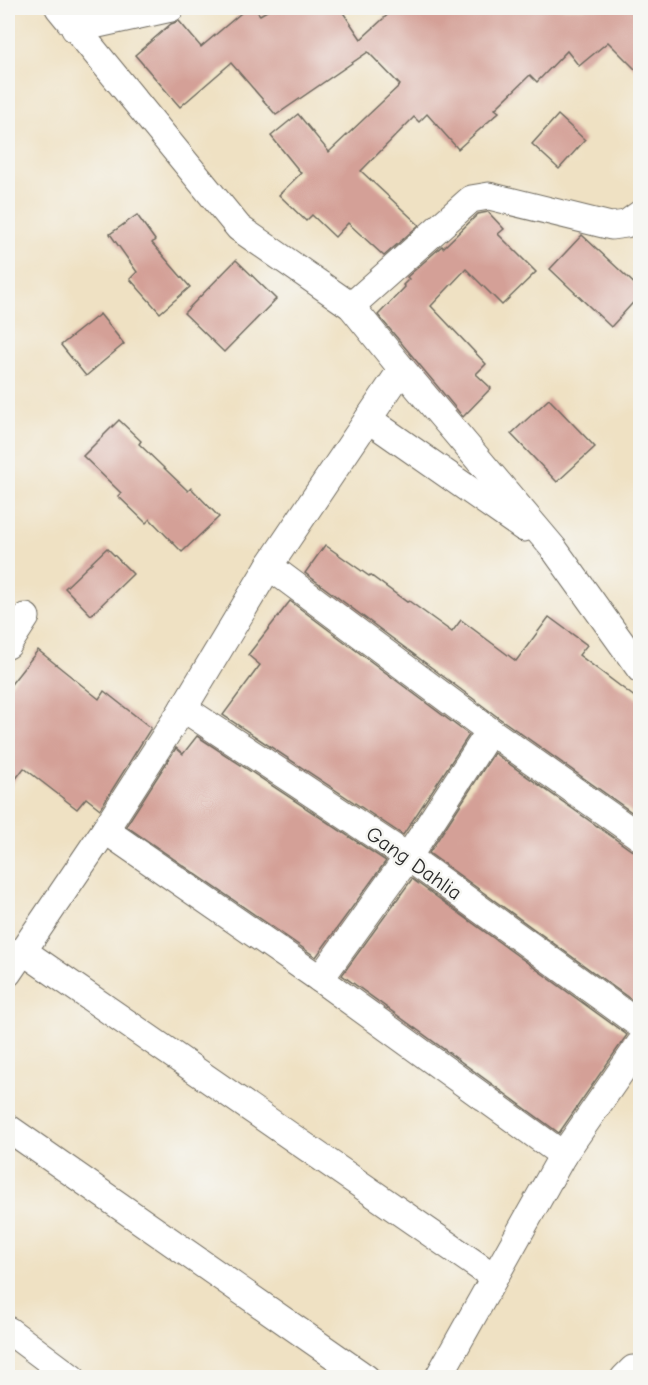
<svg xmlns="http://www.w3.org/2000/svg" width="648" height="1385" font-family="'Comic Neue',sans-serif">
	<rect width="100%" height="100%" fill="#f6f6f2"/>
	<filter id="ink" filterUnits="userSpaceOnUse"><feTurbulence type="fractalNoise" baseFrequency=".0167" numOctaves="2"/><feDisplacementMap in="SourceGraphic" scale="12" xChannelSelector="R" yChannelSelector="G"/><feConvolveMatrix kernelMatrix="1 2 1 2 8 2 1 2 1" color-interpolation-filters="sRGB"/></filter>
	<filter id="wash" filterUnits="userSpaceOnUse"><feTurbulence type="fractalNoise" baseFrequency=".008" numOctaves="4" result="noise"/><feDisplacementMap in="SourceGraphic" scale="24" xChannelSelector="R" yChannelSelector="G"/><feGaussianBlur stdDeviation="1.35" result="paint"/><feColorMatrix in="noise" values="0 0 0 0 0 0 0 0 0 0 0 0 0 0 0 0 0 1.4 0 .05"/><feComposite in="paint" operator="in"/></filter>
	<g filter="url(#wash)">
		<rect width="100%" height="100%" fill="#efe1c3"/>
		<g id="blocks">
			<!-- building -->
			<g fill="#d4a097">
				<polygon points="247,8 254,8 260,15 272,8 340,8 361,39 395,8 640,8 640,74 608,42 579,66 567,51 537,82 530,75 495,109 499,112 458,149 427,114 419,122 414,117 361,171 419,225 384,256 348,223 335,237 312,215 306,221 279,195 301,173 271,136 298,114 329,152 400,85 368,52 276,115 231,63 180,107 135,55 171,24 179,21 201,47"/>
				<polygon points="558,115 585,140 559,169 532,144"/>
				<polygon points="488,212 504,229 498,234 536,272 502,305 466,269 431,306 486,364 476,374 491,388 463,417 378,315 405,287 403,285 409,279 407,277 442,246 443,248 478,214"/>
				<polygon points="137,215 155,240 152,243 190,287 160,313 130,279 137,272 110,234"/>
				<polygon points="582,235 640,289 640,295 611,327 550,269"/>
				<polygon points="236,260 276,299 224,352 184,313"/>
				<polygon points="100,314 124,344 86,376 61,345"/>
				<polygon points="549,399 595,447 557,482 511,434"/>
				<polygon points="119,420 141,441 139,444 188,491 191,488 219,517 182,552 150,519 146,523 118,496 121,493 83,456"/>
				<polygon points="325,545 369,576 370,575 407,602 409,601 452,632 461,620 516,661 549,617 587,645 579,655 640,701 640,818 499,718 305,573"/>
				<polygon points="107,548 133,574 91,615 65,588"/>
				<polygon points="290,601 469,735 403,835 223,715 260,665 248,655"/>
				<polygon points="38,650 99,699 104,691 151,728 100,809 86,798 77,809 24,768 8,789 8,688"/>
				<polygon points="197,736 386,861 316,957 126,826 176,748 183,754"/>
				<polygon points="494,753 631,850 640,852 640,1006 429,853"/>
				<polygon points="412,879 627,1035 559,1133 342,975"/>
			</g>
		</g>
	</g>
	<g filter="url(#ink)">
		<use href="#blocks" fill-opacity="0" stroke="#706b60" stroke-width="1.5"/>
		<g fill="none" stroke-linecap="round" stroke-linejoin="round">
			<defs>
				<g id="minor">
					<polyline points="59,8 239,228 351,306 402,369 554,549 640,669"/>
					<polyline points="75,29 171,8"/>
					<polyline points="351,306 471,199 489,196 611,226 626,224 640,214"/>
					<polyline points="368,419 524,528"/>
					<polyline points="269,566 490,731 640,837"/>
					<polyline points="8,645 26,617"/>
					<polyline points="183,708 408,857 640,1025"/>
					<polyline points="105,830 320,979 563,1155"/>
					<polyline points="23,951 494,1277"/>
					<polyline points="8,973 105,830 189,699 269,566 402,369"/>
					<polyline points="320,979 408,857 490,731"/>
					<polyline points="8,1128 366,1378"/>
					<polyline points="8,1330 72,1378"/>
					<polyline points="438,1378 563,1155 640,1044"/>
					<polyline points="624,1378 633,1369"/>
				</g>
			</defs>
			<!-- minor casing -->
			<use href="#minor" stroke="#706b60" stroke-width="29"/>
			<!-- minor -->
			<use href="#minor" stroke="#fff" stroke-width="27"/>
		</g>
	</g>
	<g text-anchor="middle" stroke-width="5" stroke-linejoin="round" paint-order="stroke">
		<!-- street labels -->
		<g font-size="21" fill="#2b2b2b" stroke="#f6f6f2">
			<text transform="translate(414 863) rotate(35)" y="7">Gang Dahlia</text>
		</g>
	</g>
	<!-- margin -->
	<rect width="648" height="1385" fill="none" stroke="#f6f6f2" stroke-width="30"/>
</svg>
